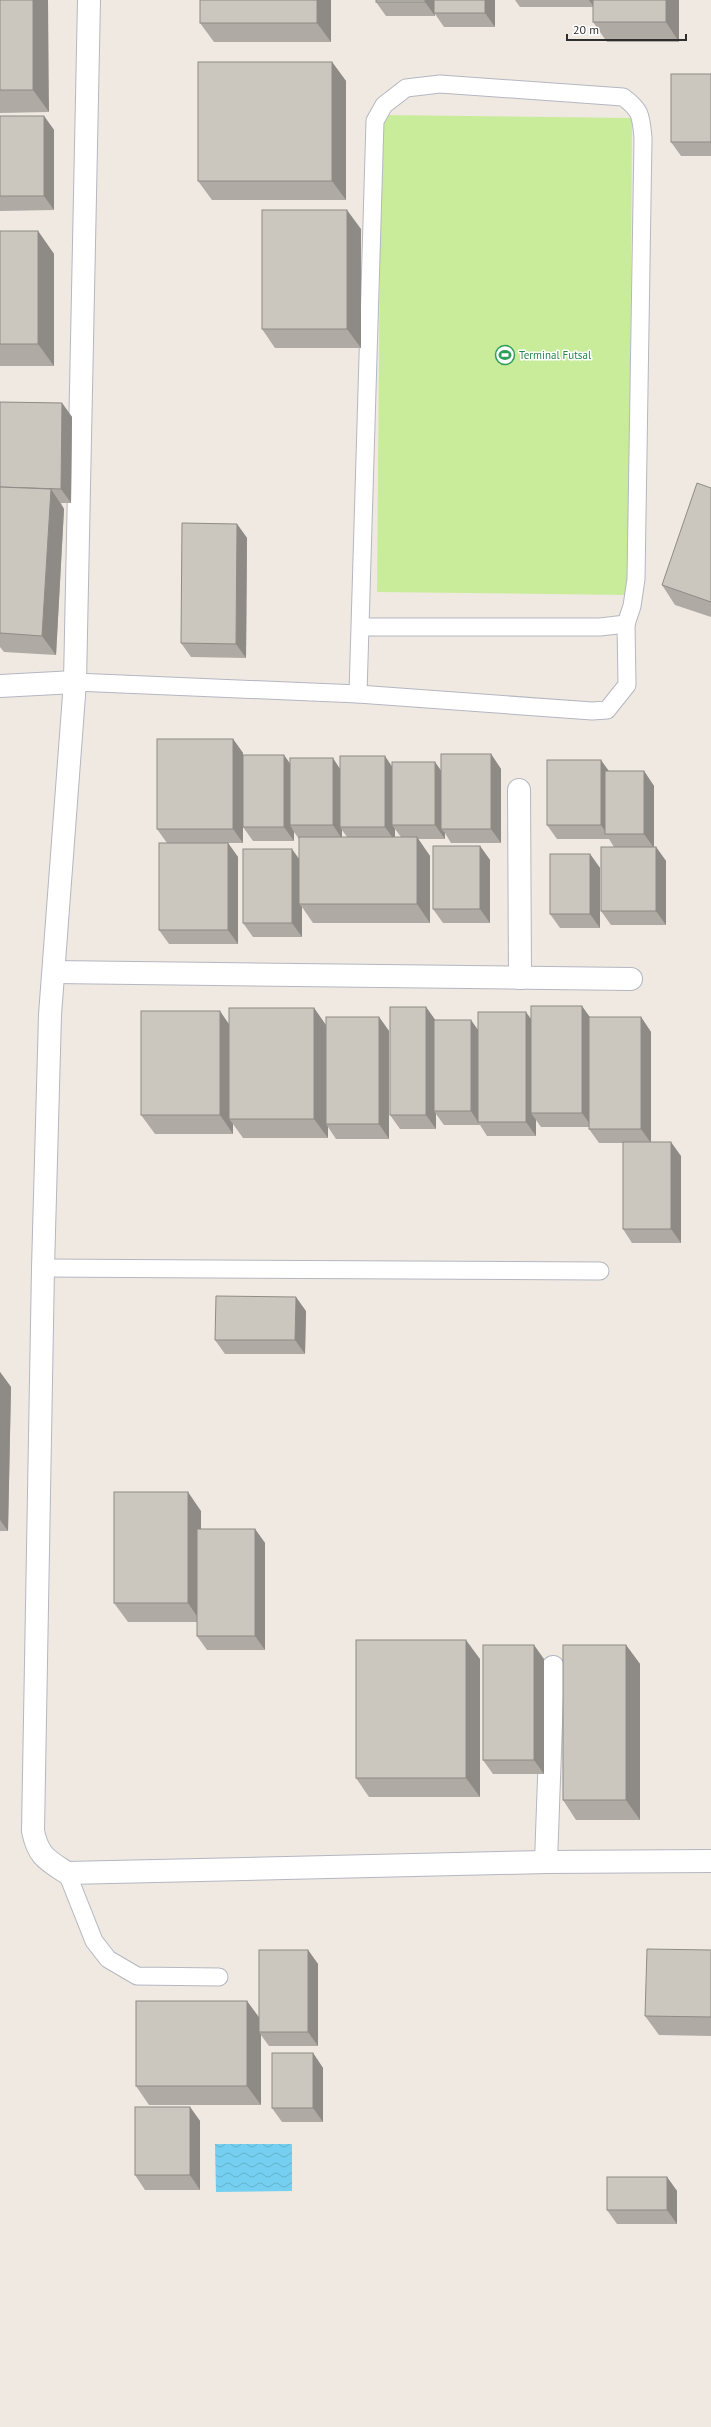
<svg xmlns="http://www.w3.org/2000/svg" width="711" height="2427" font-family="'PT Sans',sans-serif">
	<defs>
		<pattern id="water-waves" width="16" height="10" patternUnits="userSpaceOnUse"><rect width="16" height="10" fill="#75cff0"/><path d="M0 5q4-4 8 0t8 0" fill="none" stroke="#66b2ce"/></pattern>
	</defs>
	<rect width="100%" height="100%" fill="#efe9e1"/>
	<!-- pitch -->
	<polygon fill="#c9ec9a" points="381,115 632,118 629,595 377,592"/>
	<!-- water -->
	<polygon fill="url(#water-waves)" points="215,2144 292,2144 292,2191 216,2192"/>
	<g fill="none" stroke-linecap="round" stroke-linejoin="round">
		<defs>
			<g id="lane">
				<polyline points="75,682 358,694 592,711 607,710 627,685 626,624"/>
				<path d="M358,694L375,121L384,105L406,88L440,84L623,97C641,110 641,116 643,138L636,579L632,606L626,624L600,627H362"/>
				<polyline points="43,1268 600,1271"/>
				<polyline points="67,1873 94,1941 108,1959 137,1976 219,1977"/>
			</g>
			<g id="street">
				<path d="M89,0L75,682L50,1015L43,1268L33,1831C38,1856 47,1860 67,1873L546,1862L711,1861"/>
				<polyline points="0,686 75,682"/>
				<polyline points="519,790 520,978"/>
				<polyline points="54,972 631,979"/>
				<polyline points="546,1862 553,1667"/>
			</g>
		</defs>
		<!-- lane casing -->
		<use href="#lane" stroke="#b4b7c1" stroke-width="19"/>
		<!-- street casing -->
		<use href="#street" stroke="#b4b7c1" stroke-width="24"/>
		<!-- lane -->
		<use href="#lane" stroke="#fff" stroke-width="17"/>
		<!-- street -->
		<use href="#street" stroke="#fff" stroke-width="22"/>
	</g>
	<!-- wall -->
	<g fill="#afaba4" fill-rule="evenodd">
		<polygon points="0,0 49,112 0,113"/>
		<polygon points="331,0 331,42 214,42 200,23"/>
		<polygon points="495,0 495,27 444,27 435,14 435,16 386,16 376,2"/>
		<polygon points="515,0 679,0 679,42 607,42 593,22 593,7 520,7"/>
		<polygon points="332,62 346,81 346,200 212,200 198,181"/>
		<polygon points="711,74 711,156 681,156 671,142"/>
		<polygon points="0,116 44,116 54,130 54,210 0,211"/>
		<polygon points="361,229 361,348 275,348 262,329"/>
		<polygon points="0,231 38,231 54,254 54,366 0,366"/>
		<polygon points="0,402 62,403 72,417 71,503 61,503 64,509 56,655 4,652 0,647"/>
		<polygon points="711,488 711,617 675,605 662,585"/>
		<polygon points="237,524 247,538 246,658 191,657 181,643"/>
		<path d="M233,739L243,753V755L290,763L340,769L392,766L441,771L491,754L501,769V843H451L445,833V839H418L430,856V923H313L302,907V937H253L243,923L299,860V839L294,832V841H253L243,827V843H228L238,857V944H169L159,930L167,843L157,829ZM395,829L401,837H395ZM342,830L347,837H342Z"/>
		<polygon points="609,771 644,771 654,786 654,847 656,847 666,861 666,925 611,925 601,911 614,847 609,839 557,839 547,825"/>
		<polygon points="480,846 490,860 490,923 443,923 433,909"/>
		<polygon points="590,854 600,868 600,928 560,928 550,914"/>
		<polygon points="426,1007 435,1020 478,1030 531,1020 591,1017 641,1017 651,1032 651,1142 681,1156 681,1243 632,1243 623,1229 623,1143 599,1143 589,1129 589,1127 541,1127 536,1120 536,1136 487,1136 480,1125 444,1125 436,1114 436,1129 400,1129 390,1115"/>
		<polygon points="314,1008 326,1025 379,1017 389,1031 389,1139 336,1139 328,1127 328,1138 243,1138 233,1124 233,1134 155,1134 141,1115 229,1025"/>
		<polygon points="306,1311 305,1354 225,1354 215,1340"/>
		<polygon points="0,1372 11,1387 8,1531 0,1531"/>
		<polygon points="201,1511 201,1529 255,1529 265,1543 265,1650 207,1650 197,1636 197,1622 128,1622 114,1603"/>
		<polygon points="626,1645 640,1664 640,1820 576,1820 563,1800"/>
		<polygon points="480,1659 480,1797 369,1797 356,1778"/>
		<polygon points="544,1659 544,1774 493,1774 483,1760"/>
		<polygon points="308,1950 318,1964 318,2046 269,2046 261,2035 261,2105 149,2105 136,2086 247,2001 259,2018"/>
		<polygon points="711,1950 711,2036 659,2035 645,2016"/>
		<polygon points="313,2053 323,2068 323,2122 282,2122 272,2108"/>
		<polygon points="190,2107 200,2121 200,2190 145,2190 135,2175"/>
		<polygon points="667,2177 677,2191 677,2224 617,2224 607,2210"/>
	</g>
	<!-- shaded-wall -->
	<g fill="#8e8b86">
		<polygon points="33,0 48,0 49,112 33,90"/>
		<polygon points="317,0 331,0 331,42 317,23"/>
		<polygon points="425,0 435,0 434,13 435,16 425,2"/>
		<polygon points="485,0 495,0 495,27 485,13"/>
		<polygon points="589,0 594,0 594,7"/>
		<polygon points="666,0 679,0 679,42 666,22"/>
		<polygon points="332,62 346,81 346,200 332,181"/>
		<polygon points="44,116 54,130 54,210 44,196"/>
		<polygon points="347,210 361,229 361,348 347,329"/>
		<polygon points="38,231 54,254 54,366 38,344"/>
		<polygon points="62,403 72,417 71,503 61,489"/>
		<polygon points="51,489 64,509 56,655 42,636"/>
		<polygon points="237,524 247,538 246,658 236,644"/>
		<polygon points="233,739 243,753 243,843 233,829"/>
		<polygon points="491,754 501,769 501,843 491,829"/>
		<polygon points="284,755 294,769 290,825 294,832 294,841 284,827"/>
		<polygon points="385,756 395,771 392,825 395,829 395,841 385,827"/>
		<polygon points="333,758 342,772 340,827 342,830 342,839 333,825"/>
		<polygon points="601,760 611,774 607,834 601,825"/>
		<polygon points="435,762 445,776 441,829 445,833 445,839 435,825"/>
		<polygon points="644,771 654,786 654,848 644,834"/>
		<polygon points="417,837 430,856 430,923 417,904"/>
		<polygon points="228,843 238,857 238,944 228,930"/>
		<polygon points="480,846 490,860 490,923 480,909"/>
		<polygon points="656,847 666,861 666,925 656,911"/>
		<polygon points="292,849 302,863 299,904 302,907 302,937 292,923"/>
		<polygon points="590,854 600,868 600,928 590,914"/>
		<polygon points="582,1006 592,1020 592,1127 582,1113"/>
		<polygon points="426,1007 436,1021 434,1111 436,1114 436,1129 426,1115"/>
		<polygon points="314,1008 328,1028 326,1124 328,1127 328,1138 314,1119"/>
		<polygon points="220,1011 233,1030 229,1119 233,1124 233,1134 220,1115"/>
		<polygon points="526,1012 536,1026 531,1113 536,1120 536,1136 526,1122"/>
		<polygon points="379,1017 389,1031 389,1139 379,1124"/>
		<polygon points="641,1017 651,1032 651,1143 641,1129"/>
		<polygon points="471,1020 481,1034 478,1122 471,1111"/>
		<polygon points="671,1142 681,1156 681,1243 671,1229"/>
		<polygon points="296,1297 306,1311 305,1354 295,1340"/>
		<polygon points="0,1372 11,1387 8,1531 0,1520"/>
		<polygon points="188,1492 201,1511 201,1622 188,1603"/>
		<polygon points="255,1529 265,1543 265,1650 255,1636"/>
		<polygon points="466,1640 480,1659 480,1797 466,1778"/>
		<polygon points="534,1645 544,1659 544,1774 534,1760"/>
		<polygon points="626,1645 640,1664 640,1820 626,1800"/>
		<polygon points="308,1950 318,1964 318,2046 308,2032"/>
		<polygon points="247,2001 261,2020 259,2032 261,2035 261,2105 247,2086"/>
		<polygon points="313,2053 323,2068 323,2122 313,2108"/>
		<polygon points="190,2107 200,2121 200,2190 190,2175"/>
		<polygon points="667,2177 677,2191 677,2224 667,2210"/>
	</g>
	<!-- building -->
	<g fill="#cbc7bf" stroke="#8e8b86">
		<rect x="0" y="0" width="33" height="90"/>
		<rect x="200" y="0" width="117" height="23"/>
		<rect x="376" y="0" width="49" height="2"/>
		<rect x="434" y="0" width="51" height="13"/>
		<rect x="593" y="0" width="73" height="22"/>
		<rect x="198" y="62" width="134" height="119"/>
		<rect x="671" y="74" width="40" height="68"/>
		<rect x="0" y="116" width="44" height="80"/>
		<rect x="262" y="210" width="85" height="119"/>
		<rect x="0" y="231" width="38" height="113"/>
		<polygon points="0,402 62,403 61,489 0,487"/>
		<polygon points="697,483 711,488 711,602 662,585"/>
		<polygon points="0,487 51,489 42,636 0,633"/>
		<polygon points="182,523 237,524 236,644 181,643"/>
		<rect x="157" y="739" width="76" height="90"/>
		<rect x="441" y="754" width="50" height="75"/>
		<rect x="243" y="755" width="41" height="72"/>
		<rect x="340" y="756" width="45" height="71"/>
		<rect x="290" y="758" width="43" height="67"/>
		<rect x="547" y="760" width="54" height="65"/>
		<rect x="392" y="762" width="43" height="63"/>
		<rect x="605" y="771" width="39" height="63"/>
		<rect x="299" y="837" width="118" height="67"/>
		<rect x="159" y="843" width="69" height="87"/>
		<rect x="433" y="846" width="47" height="63"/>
		<rect x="601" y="847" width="55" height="64"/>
		<rect x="243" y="849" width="49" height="74"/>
		<rect x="550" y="854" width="40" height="60"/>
		<rect x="531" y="1006" width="51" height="107"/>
		<rect x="390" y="1007" width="36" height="108"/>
		<rect x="229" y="1008" width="85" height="111"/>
		<rect x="141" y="1011" width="79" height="104"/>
		<rect x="478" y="1012" width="48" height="110"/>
		<rect x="326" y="1017" width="53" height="107"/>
		<rect x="589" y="1017" width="52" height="112"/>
		<rect x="434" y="1020" width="37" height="91"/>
		<rect x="623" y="1142" width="48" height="87"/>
		<polygon points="216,1296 296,1297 295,1340 215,1340"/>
		<rect x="114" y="1492" width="74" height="111"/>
		<rect x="197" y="1529" width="58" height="107"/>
		<rect x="356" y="1640" width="110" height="138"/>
		<rect x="483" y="1645" width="51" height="115"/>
		<rect x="563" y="1645" width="63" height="155"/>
		<polygon points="647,1949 711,1950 711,2017 645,2016"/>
		<rect x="259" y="1950" width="49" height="82"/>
		<rect x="136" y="2001" width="111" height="85"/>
		<rect x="272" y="2053" width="41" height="55"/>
		<rect x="135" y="2107" width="55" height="68"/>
		<rect x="607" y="2177" width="60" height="33"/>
	</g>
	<!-- icons -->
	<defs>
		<symbol id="stadium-ring" viewBox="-11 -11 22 22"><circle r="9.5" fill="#fff" stroke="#2e9e5b" stroke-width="1.5"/><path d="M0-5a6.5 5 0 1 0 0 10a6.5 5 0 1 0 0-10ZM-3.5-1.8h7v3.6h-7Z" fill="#2e9e5b"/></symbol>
	</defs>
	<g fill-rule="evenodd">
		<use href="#stadium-ring" x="494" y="344" width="22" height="22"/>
	</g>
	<g text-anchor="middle" stroke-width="3" stroke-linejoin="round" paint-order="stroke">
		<!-- leisure labels -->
		<g font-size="11" fill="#27864d" stroke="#fff" text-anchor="start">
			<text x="519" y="359">Terminal Futsal</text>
		</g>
	</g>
	<!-- scale -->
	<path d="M567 34v6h119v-6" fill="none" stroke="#2e2e2e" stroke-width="2"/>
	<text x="573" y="34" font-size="12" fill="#2e2e2e" stroke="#ffffff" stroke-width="3" paint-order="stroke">20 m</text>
</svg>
